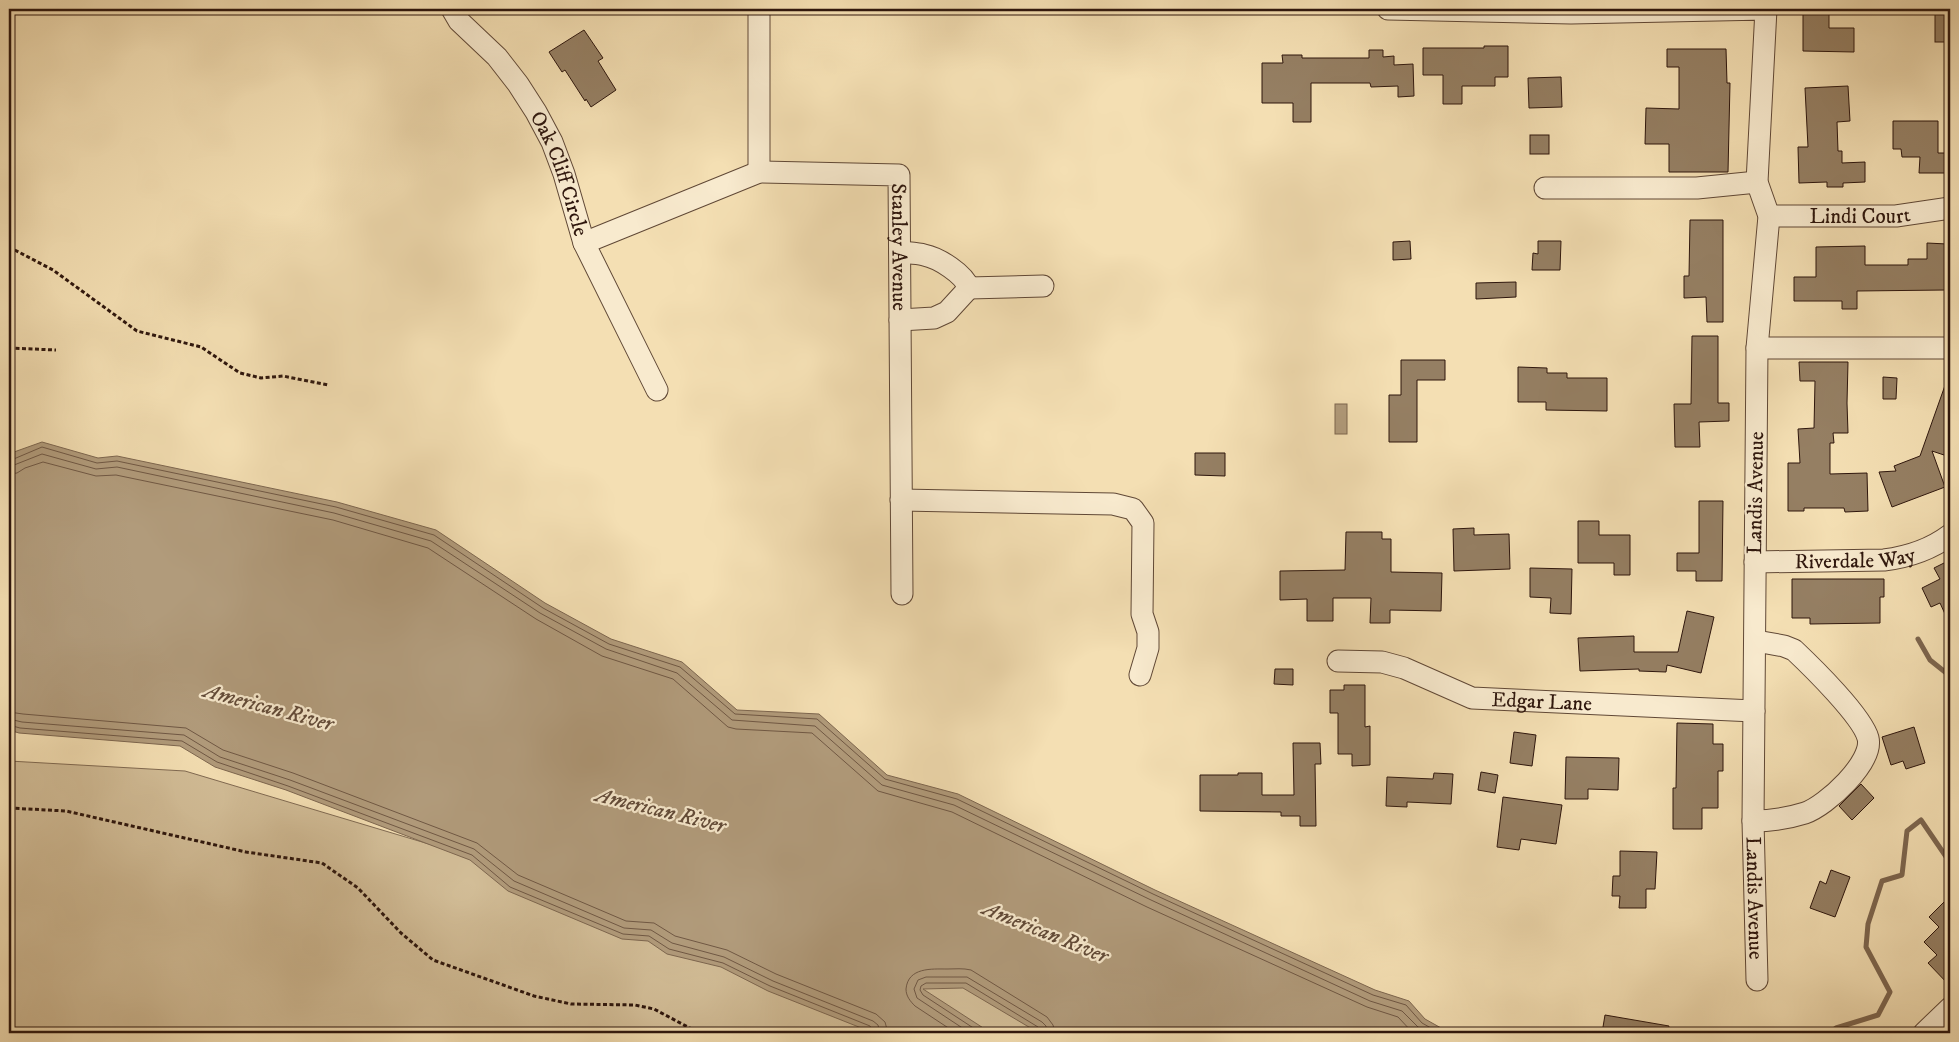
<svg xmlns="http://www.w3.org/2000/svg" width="1959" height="1042" font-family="'IM FELL DW Pica',serif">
	<rect width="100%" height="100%" fill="#f4dfb3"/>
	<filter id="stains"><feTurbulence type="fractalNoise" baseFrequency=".004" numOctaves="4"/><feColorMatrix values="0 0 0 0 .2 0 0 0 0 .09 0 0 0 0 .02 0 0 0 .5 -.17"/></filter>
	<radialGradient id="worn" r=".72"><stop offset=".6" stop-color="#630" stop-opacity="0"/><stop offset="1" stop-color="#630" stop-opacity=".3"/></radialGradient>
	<!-- green -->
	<polygon fill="#d2bd97" stroke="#806a52" points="9,761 185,771 539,877 861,933 1117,1033 9,1033"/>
	<!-- water -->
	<g fill="#b19b7b" stroke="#7d664f">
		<rect x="1335" y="404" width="12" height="30"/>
		<polygon points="42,442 98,458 117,456 337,502 436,530 545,603 611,639 682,662 737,710 819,714 887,775 958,794 1155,890 1375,990 1409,1001 1425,1019 1450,1033 1039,1033 963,988 923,989 991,1033 874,1033 768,991 721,967 667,954 648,941 622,939 508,891 470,860 286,790 215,767 180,746 19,733 9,730 9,458 14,452"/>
	</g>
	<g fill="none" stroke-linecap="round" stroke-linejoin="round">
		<!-- shore -->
		<g stroke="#705844" stroke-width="1">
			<polyline points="9,461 42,447 97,463 117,461 336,507 434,535 543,608 609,644 680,667 735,714 817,719 885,779 957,799 1153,894 1373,995 1406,1005 1422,1023 1440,1033"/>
			<polyline points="9,467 42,454 96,469 117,467 334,513 431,541 540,613 606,649 677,673 732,720 815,726 882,785 954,805 1151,900 1370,1001 1402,1011 1418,1027 1427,1033"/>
			<polyline points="9,474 17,473 25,468 43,462 96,476 116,475 333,520 428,548 536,619 602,656 673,679 728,727 736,729 812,733 878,791 952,812 1147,907 1367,1007 1398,1017 1413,1033"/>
			<polyline points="9,712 23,714 186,728 223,750 293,773 477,843 518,875 626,921 654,923 675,936 727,950 776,974 876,1014 885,1022 888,1033"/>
			<polyline points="9,719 22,722 184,735 220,757 290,780 474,849 514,881 624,928 651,930 672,943 724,957 773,981 873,1021 878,1025 880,1033"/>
			<polyline points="9,725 20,728 182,741 217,762 288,786 472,855 510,887 623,934 649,936 669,949 723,963 770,986 870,1026 874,1033"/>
			<path d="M956,1033L915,1006C910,1001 906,996 906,989C908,967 932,969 947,969C955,969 963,968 971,970L1047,1017L1053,1025L1055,1033"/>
			<polyline points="970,1033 917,998 914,989 918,980 926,977 967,977 1042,1022 1046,1026 1047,1033"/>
			<polyline points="981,1033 923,995 920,990 921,986 926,983 966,983 1038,1027 1041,1033"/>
		</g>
		<!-- stream -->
		<g stroke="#7d664f" stroke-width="5">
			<polyline points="1918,639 1930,660 1950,676"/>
			<polyline points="1829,1033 1836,1028 1878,1015 1890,992 1866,947 1868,924 1882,881 1902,875 1907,831 1921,820 1949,861 1950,859"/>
		</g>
	</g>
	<!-- building -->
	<g fill="#957f63" stroke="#2e160d">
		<polygon points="1803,9 1829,9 1829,28 1854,28 1854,52 1803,51"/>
		<rect x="1935" y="9" width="15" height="33"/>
		<polygon points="584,30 603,58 598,61 616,90 591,107 586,99 585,101 565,70 562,72 549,52"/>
		<polygon points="1484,46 1508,46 1508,77 1495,77 1495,86 1462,86 1462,104 1443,104 1443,75 1423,75 1423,48 1484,48"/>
		<polygon points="1667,49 1726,49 1727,83 1730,83 1728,172 1669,172 1669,144 1645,144 1646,108 1679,109 1679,67 1667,67"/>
		<polygon points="1369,50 1383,50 1383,57 1394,56 1394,65 1413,64 1414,96 1398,97 1398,86 1371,87 1370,83 1311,83 1311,122 1293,122 1293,103 1262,103 1262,63 1283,63 1282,55 1302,55 1302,58 1369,58"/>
		<polygon points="1561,77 1562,107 1529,108 1528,78"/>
		<polygon points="1848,86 1850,121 1837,122 1838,151 1842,151 1842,163 1865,162 1865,182 1843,183 1843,187 1827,187 1827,182 1799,183 1798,147 1808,147 1805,88"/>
		<polygon points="1893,121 1938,121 1938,153 1946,153 1946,173 1919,173 1920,157 1902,157 1901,149 1893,149"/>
		<rect x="1530" y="135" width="19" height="19"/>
		<polygon points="1690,220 1723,220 1723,322 1707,322 1706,297 1684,298 1684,276 1689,276"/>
		<polygon points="1410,241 1411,259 1393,260 1393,242"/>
		<polygon points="1538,241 1561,241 1560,270 1532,270 1533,253 1538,254"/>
		<polygon points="1927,243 1947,244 1946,290 1857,291 1857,309 1842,309 1842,301 1794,301 1794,277 1816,277 1816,247 1865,246 1865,265 1908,265 1908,259 1927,259"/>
		<polygon points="1516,282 1516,297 1476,299 1476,283"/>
		<polygon points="1692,336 1718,336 1718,403 1729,403 1729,421 1699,422 1700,447 1675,447 1674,404 1691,404"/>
		<polygon points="1401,360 1445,360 1445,380 1417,380 1417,442 1389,442 1389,395 1401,395"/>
		<polygon points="1799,362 1848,362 1847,403 1848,433 1833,433 1834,443 1830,443 1830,474 1867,473 1868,511 1845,512 1844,508 1804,508 1804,511 1788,511 1788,463 1800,463 1798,429 1814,428 1815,381 1800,381"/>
		<polygon points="1518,367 1547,368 1547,373 1567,373 1567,378 1607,378 1607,411 1546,410 1546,402 1518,402"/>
		<polygon points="1883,377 1897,378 1896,399 1883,399"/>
		<polygon points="1948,377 1950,377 1950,457 1932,451 1945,487 1892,507 1879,472 1896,471 1894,466 1920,456"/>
		<polygon points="1195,453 1225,453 1225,476 1195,475"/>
		<polygon points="1699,501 1723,501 1722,581 1696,581 1696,571 1677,571 1677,553 1699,553"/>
		<polygon points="1578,521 1599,521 1599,535 1630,535 1630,575 1614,575 1614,563 1578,563"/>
		<polygon points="1474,528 1474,535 1509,534 1510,569 1454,571 1453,529"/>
		<polygon points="1346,532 1382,532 1382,539 1391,539 1391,572 1442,573 1441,611 1390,610 1390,623 1370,623 1371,598 1333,598 1333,621 1307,621 1307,599 1280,600 1280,571 1345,570"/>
		<polygon points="1950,560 1950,625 1940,603 1931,607 1922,588 1940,579 1934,568"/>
		<polygon points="1530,568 1572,569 1571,614 1550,613 1551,598 1530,597"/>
		<polygon points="1792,579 1884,579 1884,597 1880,597 1880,623 1810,624 1810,618 1792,618"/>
		<polygon points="1687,611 1714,617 1701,673 1667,665 1666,672 1639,671 1639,669 1580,671 1578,638 1634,636 1634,652 1678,652"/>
		<polygon points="1275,669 1293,669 1293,685 1274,684"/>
		<polygon points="1344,685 1365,685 1365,727 1370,726 1370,765 1352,766 1352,754 1338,754 1338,713 1330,713 1330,690 1344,690"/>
		<polygon points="1677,723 1713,724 1713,744 1723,744 1723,771 1718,771 1718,808 1702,808 1702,829 1673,829 1673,788 1676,788"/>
		<polygon points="1914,727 1925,763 1906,769 1903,761 1891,765 1882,737"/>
		<polygon points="1514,732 1536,735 1532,766 1510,763"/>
		<polygon points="1293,743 1320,743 1321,764 1315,764 1316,826 1300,826 1300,816 1281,816 1281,812 1200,811 1200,775 1238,775 1238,773 1262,773 1262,795 1294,795"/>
		<polygon points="1566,757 1619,758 1618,790 1588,789 1588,799 1565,799"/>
		<polygon points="1481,772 1498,775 1495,793 1478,790"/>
		<polygon points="1434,773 1453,774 1451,804 1407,802 1407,807 1386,806 1387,777 1433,779"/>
		<polygon points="1861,784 1874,798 1852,820 1839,806"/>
		<polygon points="1503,797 1562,805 1556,844 1521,839 1519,850 1497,847"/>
		<polygon points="1620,851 1657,852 1655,889 1646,889 1646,908 1619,908 1620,896 1612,896 1613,876 1620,876"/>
		<polygon points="1831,870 1850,877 1835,917 1810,908 1820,881 1826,884"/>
		<polygon points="1950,896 1950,986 1928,963 1937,955 1924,942 1939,927 1929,917"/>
		<polygon points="1605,1015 1669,1026 1668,1033 1602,1033"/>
	</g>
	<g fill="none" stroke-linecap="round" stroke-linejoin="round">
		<defs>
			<g id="minor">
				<path id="s1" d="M452,9L459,21L497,57L518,84L536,112L552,142L564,174L584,243L657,390"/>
				<polyline points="759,9 759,172"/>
				<path id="s2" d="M1388,9L1571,13L1766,9L1757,182L1769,216L1757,348L1753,821L1757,980"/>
				<polyline points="1545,188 1697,188 1757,182"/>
				<path id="s3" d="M1769,216H1896L1950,208"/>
				<path id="s4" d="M584,243L759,172L899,175L902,594"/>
				<path d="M900,252C908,253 917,253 924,255C939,258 964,274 969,288L947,312L934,318L900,320"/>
				<polyline points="969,288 1043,286"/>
				<polyline points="1757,348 1950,348"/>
				<polyline points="901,500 1113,504 1133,509 1143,523 1142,614 1148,632 1148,648 1140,675"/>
				<path id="s5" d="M1755,562L1884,560C1908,557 1930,550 1950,535"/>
				<path id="s6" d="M1338,661L1382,662L1404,668L1472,698L1754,711"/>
				<path d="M1753,821C1770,821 1789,818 1805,813C1826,806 1874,762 1868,738C1862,716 1812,667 1794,650L1784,646L1756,641"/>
				<polyline points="1924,1033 1950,1008"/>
			</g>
		</defs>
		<!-- minor casing -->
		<use href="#minor" stroke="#604836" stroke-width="23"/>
		<!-- path -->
		<g stroke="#2e160d" stroke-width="3" stroke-dasharray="4 2.5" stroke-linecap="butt">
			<polyline points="9,247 53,270 137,331 201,347 240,373 261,378 283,376 328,385"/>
			<polyline points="9,348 56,350"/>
			<polyline points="9,808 66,811 246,852 322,863 358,888 401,933 433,960 534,996 571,1004 635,1005 654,1009 699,1033"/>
		</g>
		<!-- minor -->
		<use href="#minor" stroke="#f8eace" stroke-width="21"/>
	</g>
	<g text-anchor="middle" stroke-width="4.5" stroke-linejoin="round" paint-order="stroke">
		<!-- street labels -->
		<g font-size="21" fill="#2e160d" stroke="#f8eace">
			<text dy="7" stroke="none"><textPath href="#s1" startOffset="200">Oak Cliff Circle</textPath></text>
			<text dy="7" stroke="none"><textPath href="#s3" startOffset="91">Lindi Court</textPath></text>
			<text dy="7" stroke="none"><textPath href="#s4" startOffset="401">Stanley Avenue</textPath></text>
			<text transform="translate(1755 493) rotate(-89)" y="7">Landis Avenue</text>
			<text dy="7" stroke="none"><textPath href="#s5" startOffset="100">Riverdale Way</textPath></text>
			<text dy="7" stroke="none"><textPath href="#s6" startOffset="211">Edgar Lane</textPath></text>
			<text dy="7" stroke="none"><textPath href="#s2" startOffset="1270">Landis Avenue</textPath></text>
		</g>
		<!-- water labels -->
		<g font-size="22" font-style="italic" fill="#624b39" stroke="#f8eace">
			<text transform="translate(269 706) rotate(15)" y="8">American River</text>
			<text transform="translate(661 809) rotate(14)" y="8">American River</text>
			<text transform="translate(1046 931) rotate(22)" y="8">American River</text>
		</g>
	</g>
	<!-- margin -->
	<rect width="1959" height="1042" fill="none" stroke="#f4dfb3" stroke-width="30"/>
	<rect x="10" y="10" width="1939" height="1022" fill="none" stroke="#2e160d" stroke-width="2.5"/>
	<rect x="15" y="15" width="1929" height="1012" fill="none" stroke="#2e160d"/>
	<rect width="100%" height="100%" filter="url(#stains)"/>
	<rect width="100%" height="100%" fill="url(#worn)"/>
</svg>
